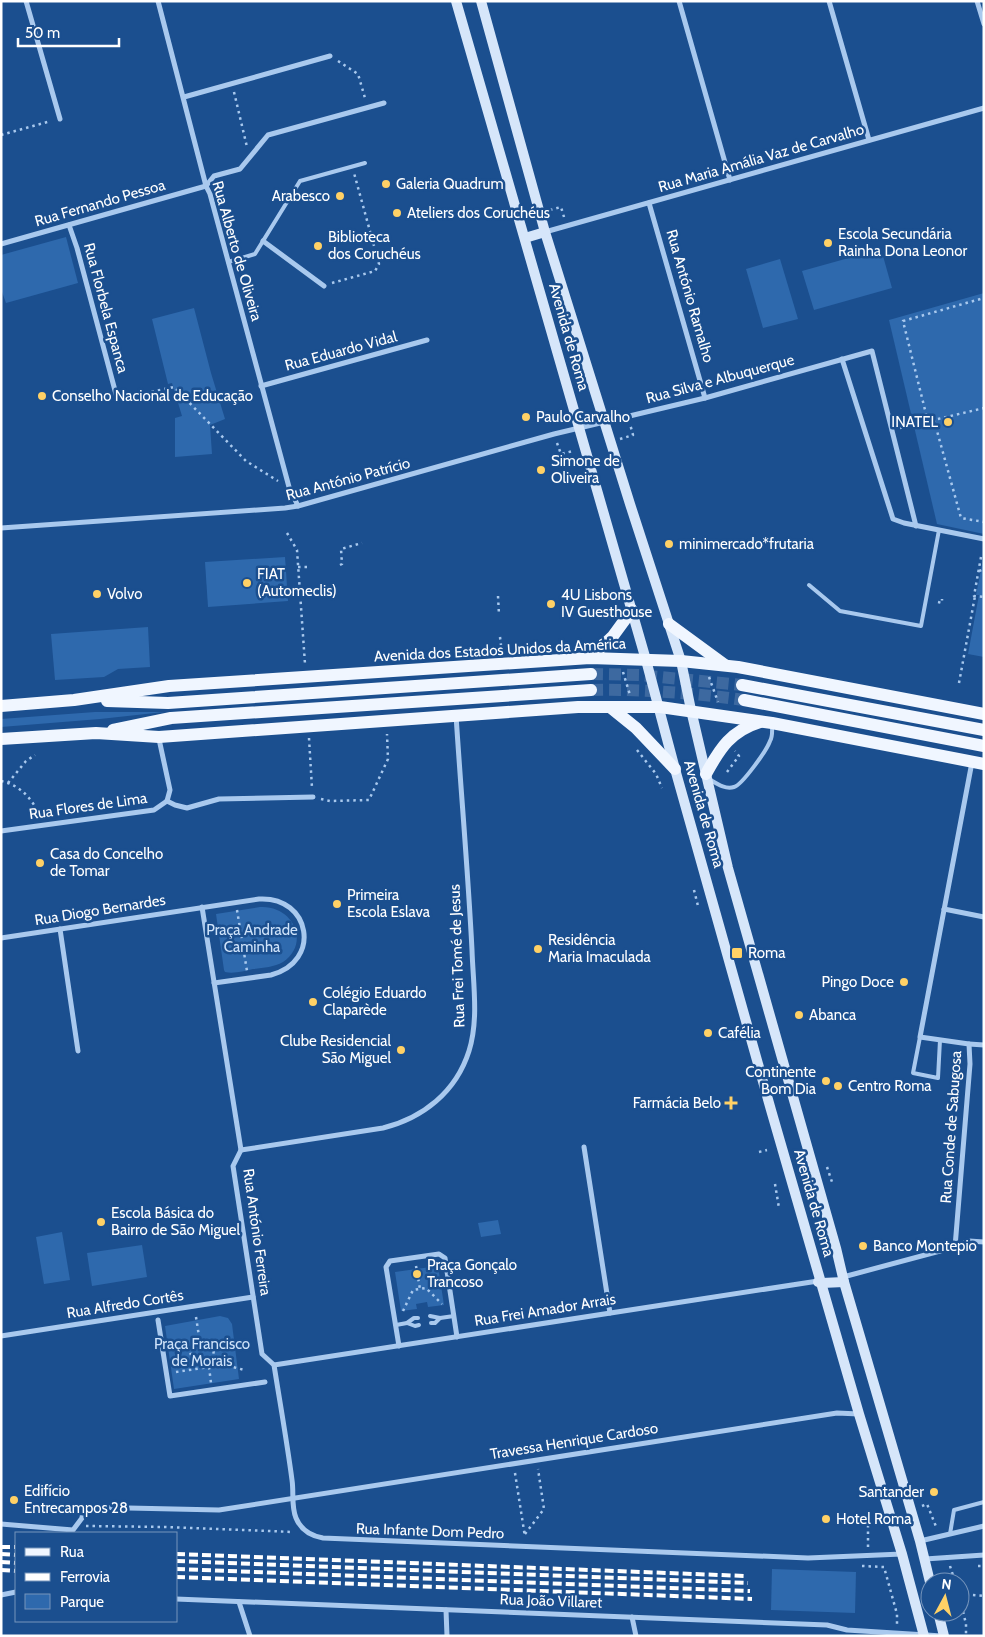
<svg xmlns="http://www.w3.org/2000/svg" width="985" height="1637" font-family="Cabin,sans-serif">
	<rect width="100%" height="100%" fill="#1b4f8f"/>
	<!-- green -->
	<g fill="#2e69ad">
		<polygon points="66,237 78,283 6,303 1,289 1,255"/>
		<polygon points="881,249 892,288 814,310 802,271"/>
		<polygon points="780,259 798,319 763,328 746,269"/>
		<polygon points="984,293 984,534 937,524 889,320"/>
		<polygon points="194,308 211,373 225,419 210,425 212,454 175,457 175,418 182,416 172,383 168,384 152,319"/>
		<polygon points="285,557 288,601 208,607 205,562"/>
		<polygon points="983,560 984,560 984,657 968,654 979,595 976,595"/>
		<polygon points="148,627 150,667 118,669 104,677 55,680 51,634"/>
		<polygon points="95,712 164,712 100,719 1,727 1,719"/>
		<path d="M260,907C293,905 311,943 283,962C274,967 263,968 253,969C244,971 234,974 225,972L224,970L216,914Z"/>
		<polygon points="498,1220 501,1234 481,1237 478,1223"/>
		<polygon points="62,1232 70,1280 44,1284 36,1237"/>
		<polygon points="142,1245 147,1277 92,1286 87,1253"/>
		<polygon points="438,1266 444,1305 428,1307 427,1302 416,1304 417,1309 401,1311 395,1272"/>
		<polygon points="220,1316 228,1318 232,1324 239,1379 174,1389 165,1326"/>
		<polygon points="772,1569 856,1572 855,1613 771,1610"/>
	</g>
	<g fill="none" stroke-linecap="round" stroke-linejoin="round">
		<!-- primary-tunnel -->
		<g stroke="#3d69a0" stroke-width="12" stroke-dasharray="12 6" stroke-linecap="butt">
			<polyline points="591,674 640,675 742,685"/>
			<path d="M591,690C643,689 693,693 744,700"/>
		</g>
		<!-- path -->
		<g stroke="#a9c9ee" stroke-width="2.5" stroke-dasharray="2.5 4" stroke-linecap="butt">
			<polyline points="338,61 358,74 365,98"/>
			<polyline points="234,92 247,147"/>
			<polyline points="1,135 51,121"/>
			<polyline points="550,210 561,207 564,217"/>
			<polyline points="332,283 375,271 379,264 354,173"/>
			<polyline points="126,397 174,387 246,461 278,481"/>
			<polyline points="934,420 961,518 984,522"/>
			<polyline points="928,422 903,321 984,298"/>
			<polyline points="900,428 984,408"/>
			<polyline points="620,439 633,435 630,424"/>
			<polyline points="557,443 561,454 573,451"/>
			<polyline points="287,533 297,550 305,664"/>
			<polyline points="981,557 974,596 984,597"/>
			<polyline points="340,565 342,564 341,549 362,543"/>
			<polyline points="298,567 309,567"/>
			<polyline points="979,571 984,569"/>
			<polyline points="498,596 499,615"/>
			<polyline points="938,602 942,603 942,599"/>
			<polyline points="500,637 501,645"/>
			<polyline points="623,672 630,695"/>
			<polyline points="709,677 718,702"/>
			<polyline points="959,683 975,596"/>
			<polyline points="309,738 312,788"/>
			<polyline points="637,750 656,774 662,788"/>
			<polyline points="727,772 739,756 735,751"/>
			<path d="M1,781C20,785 33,799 40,817"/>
			<polyline points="8,783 26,761 35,755"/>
			<polyline points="321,799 330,801 369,800 388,759 387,734"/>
			<polyline points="694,890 698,906"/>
			<polyline points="237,910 247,971"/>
			<polyline points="759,1152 767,1150"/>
			<polyline points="827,1167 833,1185"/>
			<polyline points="775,1184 779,1208"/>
			<polyline points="416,1266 420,1289"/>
			<polyline points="403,1311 413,1290 426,1288 442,1304"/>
			<polyline points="196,1317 201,1349"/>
			<polyline points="215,1362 244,1370"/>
			<polyline points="209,1367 211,1383"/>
			<polyline points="176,1372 215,1366 213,1347 190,1350 193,1369"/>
			<polyline points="515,1473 525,1537"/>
			<polyline points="922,1506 927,1504 937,1529"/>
			<polyline points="86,1526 165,1527 293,1532"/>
			<polyline points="525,1534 544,1509 538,1469"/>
			<polyline points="868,1547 868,1521 880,1517"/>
			<polyline points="862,1566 884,1567 897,1614 897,1625"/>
			<polyline points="950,1566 955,1582"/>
			<polyline points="978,1566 984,1566"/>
			<polyline points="960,1594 984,1596"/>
			<polyline points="960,1599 966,1624 966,1636"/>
		</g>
		<!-- lane -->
		<g stroke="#a9c9ee" stroke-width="4">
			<polyline points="228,262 255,254 300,181 365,163"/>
			<polyline points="809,585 840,611 921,626 939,530"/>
			<path d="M709,779C716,783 725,790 734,787C742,785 767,750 770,741C773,736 772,731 772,725"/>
			<polyline points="920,1037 913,1073 938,1078 940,1040"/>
			<polyline points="430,1316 440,1318 454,1316"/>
			<polyline points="407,1323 415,1326 419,1325"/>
			<polyline points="431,1323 435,1323 440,1318"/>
			<polyline points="396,1325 407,1323 414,1318 418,1318"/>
			<polyline points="950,1534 954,1510 984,1502"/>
		</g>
		<!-- street -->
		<g stroke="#a9c9ee" stroke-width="5">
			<polyline points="26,1 60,119"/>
			<polyline points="158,1 206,186 210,194 289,487 298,506"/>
			<polyline points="679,1 730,180"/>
			<polyline points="829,1 869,140"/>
			<polyline points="977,1 984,24"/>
			<polyline points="184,97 330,56"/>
			<polyline points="206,186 214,176 240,169 268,135 384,103"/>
			<polyline points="649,203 705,398"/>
			<polyline points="69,225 77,248 117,398"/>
			<polyline points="545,232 984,108"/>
			<polyline points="263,241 324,286"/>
			<polyline points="1,244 206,186"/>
			<polyline points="842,359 893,519 904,523 984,539"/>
			<polyline points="261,386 427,340"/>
			<polyline points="1,528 285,508 298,506 554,434 705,398 872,351 916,526"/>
			<polyline points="159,739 170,790 167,801"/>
			<polyline points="167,801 175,805 187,808 219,799 313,797"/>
			<polyline points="1,831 154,810 167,801"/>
			<path d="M202,907L241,1150L233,1166L262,1354L274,1365C280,1403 287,1442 292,1480C294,1493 291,1506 296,1518C301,1530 311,1536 323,1538L808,1558L902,1554"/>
			<polyline points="944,909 984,917"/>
			<polyline points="60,929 78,1051"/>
			<path d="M1,938L259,899C311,896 322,962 271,975L214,983"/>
			<polyline points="969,1044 984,1045"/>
			<polyline points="584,1147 610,1313"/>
			<path d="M241,1150L383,1128C423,1118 456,1092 469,1051C479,1019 473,983 472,950C468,871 461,793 456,715"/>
			<polyline points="955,1247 970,1064 969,1044 920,1037 972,762"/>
			<polyline points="843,1277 955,1247 969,1241 984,1242"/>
			<polyline points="158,1320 170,1396 265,1382"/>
			<polyline points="1,1336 253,1297"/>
			<polyline points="399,1346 386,1267 390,1261 439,1254 445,1258 457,1337"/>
			<polyline points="274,1365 818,1281"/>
			<polyline points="1,1524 73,1530 82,1518 83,1507 219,1510 837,1413 859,1414"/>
			<polyline points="920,1541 984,1526"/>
			<polyline points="925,1559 984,1555"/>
			<polyline points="1,1595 16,1592"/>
			<polyline points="176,1599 827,1625 847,1630 942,1636"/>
			<polyline points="239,1602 250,1636"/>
			<polyline points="446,1610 447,1636"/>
			<polyline points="632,1617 636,1636"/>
		</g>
		<!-- secondary -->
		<g stroke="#d6e6fa" stroke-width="10">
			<polyline points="456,1 646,660 675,769 771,1110 859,1414 902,1554 924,1636"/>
			<polyline points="481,1 545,232 630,504 681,661 691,710 728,868 836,1248 844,1282 920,1541 930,1582"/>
			<polyline points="525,238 545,232"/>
			<polyline points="818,1282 822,1283 844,1282"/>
			<polyline points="938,1612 944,1636"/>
		</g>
		<!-- primary -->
		<g stroke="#f0f6ff" stroke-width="12">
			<polyline points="669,624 725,665"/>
			<polyline points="590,658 613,636 632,610"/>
			<polyline points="742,685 984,730"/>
			<polyline points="744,700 984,746"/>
			<polyline points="107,701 168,703 591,674"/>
			<polyline points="1,706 74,700 169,686 590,658 681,661 738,667 984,714"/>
			<polyline points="610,707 636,728 675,769"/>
			<polyline points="113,730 171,718 591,690"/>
			<polyline points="1,739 96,733 159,737 578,707 660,707 772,723 984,764"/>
			<path d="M706,774C720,748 731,731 760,722"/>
		</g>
		<!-- rail -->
		<g stroke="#fff" stroke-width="4" stroke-dasharray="9 4" stroke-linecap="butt">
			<polyline points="1,1547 16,1547"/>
			<polyline points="1,1554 16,1555"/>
			<polyline points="176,1554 746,1576"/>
			<polyline points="176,1561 748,1583"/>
			<polyline points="1,1562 16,1563"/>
			<polyline points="176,1569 750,1591"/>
			<polyline points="1,1570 16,1571"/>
			<polyline points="176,1577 752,1599"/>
		</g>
	</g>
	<!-- markers -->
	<g fill="#ffd166" stroke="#1b4f8f" stroke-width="2">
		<circle cx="386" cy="184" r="5"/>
		<circle cx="340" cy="196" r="5"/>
		<circle cx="397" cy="213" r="5"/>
		<circle cx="828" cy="243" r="5"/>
		<circle cx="318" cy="246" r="5"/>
		<circle cx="42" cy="396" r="5"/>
		<circle cx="526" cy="417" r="5"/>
		<circle cx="948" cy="422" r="5"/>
		<circle cx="541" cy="470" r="5"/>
		<circle cx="669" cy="544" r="5"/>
		<circle cx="247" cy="583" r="5"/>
		<circle cx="97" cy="594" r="5"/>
		<circle cx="551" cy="604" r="5"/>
		<circle cx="40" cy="863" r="5"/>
		<circle cx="337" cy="904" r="5"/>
		<circle cx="538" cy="949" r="5"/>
		<rect x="731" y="947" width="12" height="12" rx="2.5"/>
		<circle cx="904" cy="982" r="5"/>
		<circle cx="313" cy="1002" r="5"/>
		<circle cx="799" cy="1015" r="5"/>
		<circle cx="708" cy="1033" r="5"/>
		<circle cx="401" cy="1050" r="5"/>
		<circle cx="826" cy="1081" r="5"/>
		<circle cx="838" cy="1086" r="5"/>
		<path d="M728.5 1095.5h5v5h5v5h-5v5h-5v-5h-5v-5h5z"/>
		<circle cx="101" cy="1222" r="5"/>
		<circle cx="863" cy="1246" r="5"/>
		<circle cx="417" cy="1274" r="5"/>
		<circle cx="934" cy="1492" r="5"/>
		<circle cx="14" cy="1500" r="5"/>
		<circle cx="826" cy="1519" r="5"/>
	</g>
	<g text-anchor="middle" stroke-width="5" stroke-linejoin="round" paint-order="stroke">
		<!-- street labels -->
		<g font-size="15" fill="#fff" stroke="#1b4f8f">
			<text transform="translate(761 158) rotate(-16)" y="5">Rua Maria Amália Vaz de Carvalho</text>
			<text transform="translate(100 203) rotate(-16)" y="5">Rua Fernando Pessoa</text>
			<text transform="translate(237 251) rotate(74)" y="5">Rua Alberto de Oliveira</text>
			<text transform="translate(690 296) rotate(74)" y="5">Rua António Ramalho</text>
			<text transform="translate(106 308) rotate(75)" y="5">Rua Florbela Espanca</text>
			<text transform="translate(569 337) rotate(74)" y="5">Avenida de Roma</text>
			<text transform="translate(341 351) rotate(-15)" y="5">Rua Eduardo Vidal</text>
			<text transform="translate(720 379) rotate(-15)" y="5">Rua Silva e Albuquerque</text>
			<text transform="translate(348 479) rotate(-15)" y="5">Rua António Patrício</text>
			<text transform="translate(500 650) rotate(-3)" y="5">Avenida dos Estados Unidos da América</text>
			<text transform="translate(88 806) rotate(-8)" y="5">Rua Flores de Lima</text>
			<text transform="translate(704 814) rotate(74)" y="5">Avenida de Roma</text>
			<text transform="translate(100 910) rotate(-9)" y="5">Rua Diogo Bernardes</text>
			<text transform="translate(457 956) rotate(-92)" y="5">Rua Frei Tomé de Jesus</text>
			<text transform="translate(951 1127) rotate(-86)" y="5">Rua Conde de Sabugosa</text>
			<text transform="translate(814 1203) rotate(74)" y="5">Avenida de Roma</text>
			<text transform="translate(257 1232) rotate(82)" y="5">Rua António Ferreira</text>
			<text transform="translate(125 1304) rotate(-9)" y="5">Rua Alfredo Cortês</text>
			<text transform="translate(545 1310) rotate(-9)" y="5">Rua Frei Amador Arrais</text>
			<text transform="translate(574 1441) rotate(-9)" y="5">Travessa Henrique Cardoso</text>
			<text transform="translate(430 1531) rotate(2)" y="5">Rua Infante Dom Pedro</text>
			<text transform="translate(551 1601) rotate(2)" y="5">Rua João Villaret</text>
		</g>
		<!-- poi labels -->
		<g font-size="15" fill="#fff" stroke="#1b4f8f" text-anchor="start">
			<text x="396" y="189">Galeria Quadrum</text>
			<text x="330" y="201" text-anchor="end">Arabesco</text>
			<text x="407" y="218">Ateliers dos Coruchéus</text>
			<text x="838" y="239">Escola Secundária<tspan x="838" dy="17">Rainha Dona Leonor</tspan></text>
			<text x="328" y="242">Biblioteca<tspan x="328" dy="17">dos Coruchéus</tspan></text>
			<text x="52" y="401">Conselho Nacional de Educação</text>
			<text x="536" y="422">Paulo Carvalho</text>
			<text x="938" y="427" text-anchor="end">INATEL</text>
			<text x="551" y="466">Simone de<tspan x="551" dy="17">Oliveira</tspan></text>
			<text x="679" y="549">minimercado*frutaria</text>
			<text x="257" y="579">FIAT<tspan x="257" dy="17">(Automeclis)</tspan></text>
			<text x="107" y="599">Volvo</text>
			<text x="561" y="600">4U Lisbons<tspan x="561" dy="17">IV Guesthouse</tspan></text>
			<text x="50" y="859">Casa do Concelho<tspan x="50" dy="17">de Tomar</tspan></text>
			<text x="347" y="900">Primeira<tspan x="347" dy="17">Escola Eslava</tspan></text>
			<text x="548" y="945">Residência<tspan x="548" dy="17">Maria Imaculada</tspan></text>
			<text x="748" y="958">Roma</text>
			<text x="894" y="987" text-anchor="end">Pingo Doce</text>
			<text x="323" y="998">Colégio Eduardo<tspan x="323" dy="17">Claparède</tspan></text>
			<text x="809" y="1020">Abanca</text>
			<text x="718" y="1038">Cafélia</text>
			<text x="391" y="1046" text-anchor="end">Clube Residencial<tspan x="391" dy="17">São Miguel</tspan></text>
			<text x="816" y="1077" text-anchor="end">Continente<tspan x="816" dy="17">Bom Dia</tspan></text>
			<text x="848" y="1091">Centro Roma</text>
			<text x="721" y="1108" text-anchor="end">Farmácia Belo</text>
			<text x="111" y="1218">Escola Básica do<tspan x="111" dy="17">Bairro de São Miguel</tspan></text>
			<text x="873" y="1251">Banco Montepio</text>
			<text x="427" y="1270">Praça Gonçalo<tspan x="427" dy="17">Trancoso</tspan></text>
			<text x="24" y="1496">Edifício<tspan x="24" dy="17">Entrecampos 28</tspan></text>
			<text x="924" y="1497" text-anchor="end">Santander</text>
			<text x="836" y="1524">Hotel Roma</text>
		</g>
		<!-- park labels -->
		<g font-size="15" fill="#cfe3fa" stroke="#1b4f8f">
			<text x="252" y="935">Praça Andrade<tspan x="252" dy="17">Caminha</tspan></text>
			<text x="202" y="1349">Praça Francisco<tspan x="202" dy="17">de Morais</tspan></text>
		</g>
	</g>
	<!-- border -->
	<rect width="985" height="1637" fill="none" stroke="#ffffff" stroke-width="5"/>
	<!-- legend -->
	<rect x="15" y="1532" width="162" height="90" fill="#1b4f8f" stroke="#7695bc"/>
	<rect x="25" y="1548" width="25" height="8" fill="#f0f6ff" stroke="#7695bc"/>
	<text x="60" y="1557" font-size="15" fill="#ffffff">Rua</text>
	<rect x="25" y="1573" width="25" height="8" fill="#ffffff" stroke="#7695bc"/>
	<text x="60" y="1582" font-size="15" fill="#ffffff">Ferrovia</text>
	<rect x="25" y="1594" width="25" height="15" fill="#2e69ad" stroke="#7695bc"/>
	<text x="60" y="1607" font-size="15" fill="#ffffff">Parque</text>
	<!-- north arrow -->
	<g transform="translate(945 1597) rotate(7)"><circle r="24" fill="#1b4f8f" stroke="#7695bc"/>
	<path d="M0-4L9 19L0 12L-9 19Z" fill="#ffd166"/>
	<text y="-8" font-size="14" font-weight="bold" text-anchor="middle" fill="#ffffff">N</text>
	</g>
	<!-- scale -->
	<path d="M18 38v8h101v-8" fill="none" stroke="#ffffff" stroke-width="2.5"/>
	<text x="25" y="38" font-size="15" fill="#ffffff" stroke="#1b4f8f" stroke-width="4" paint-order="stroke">50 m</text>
</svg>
